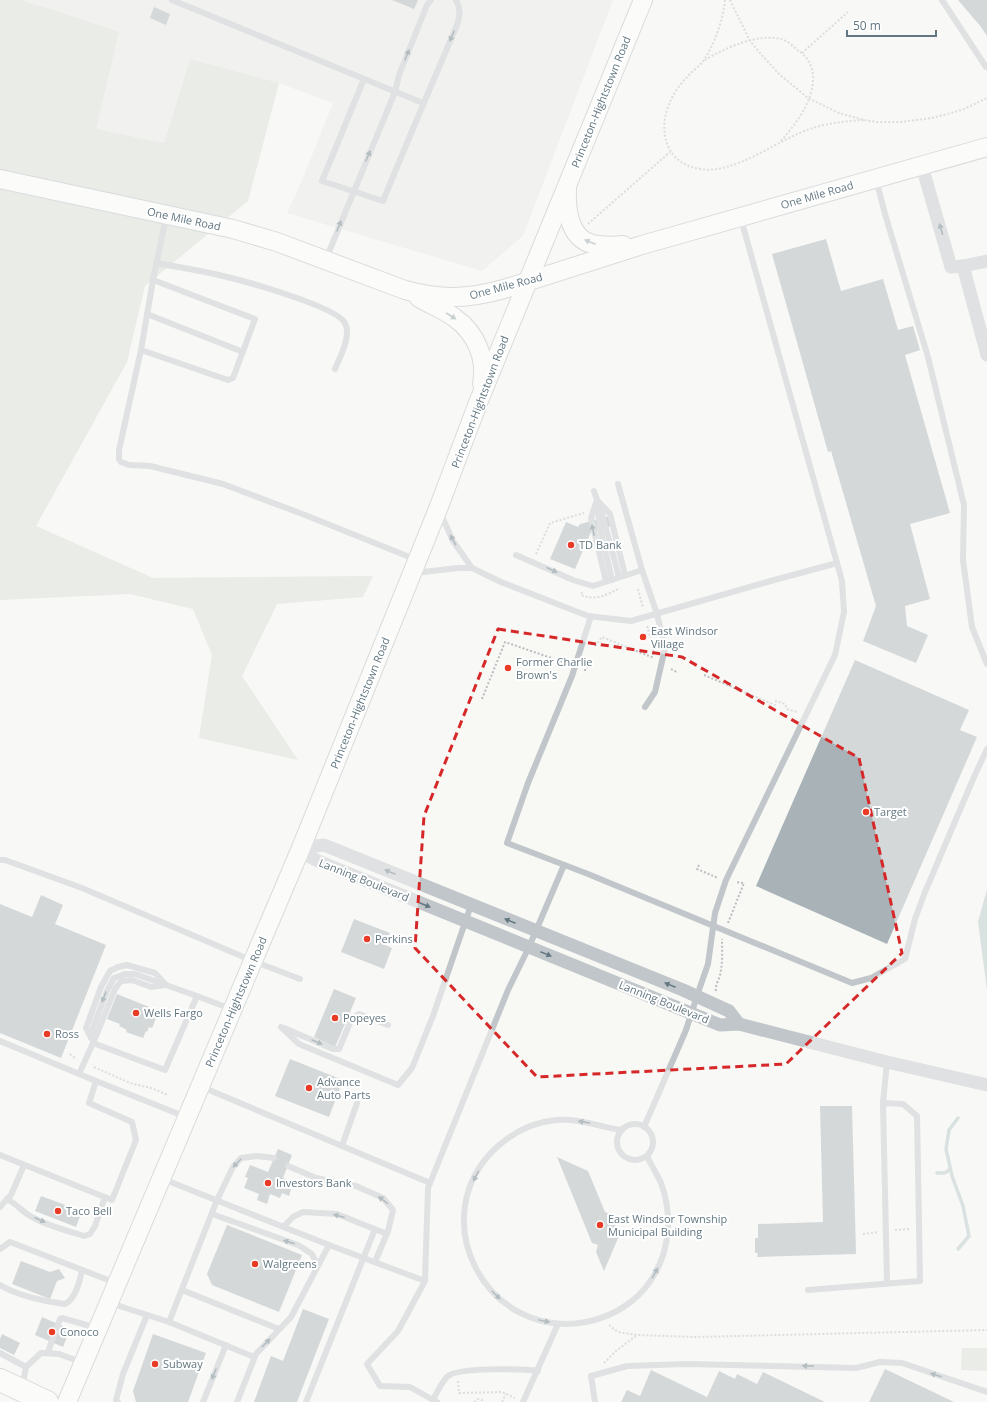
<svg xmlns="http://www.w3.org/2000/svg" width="987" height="1402" font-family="'Open Sans',sans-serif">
	<rect width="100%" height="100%" fill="#f8f8f5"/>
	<!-- built -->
	<polygon fill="#e9e9e8" points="21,0 613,0 523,236 482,271 287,213 303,178 333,103 279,83 190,59 164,143 95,129 119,32 60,12"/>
	<!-- green -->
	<g fill="#d8ddd4">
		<polygon points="0,0 21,0 60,12 119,32 96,129 164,143 190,59 279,83 248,201 145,286 127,362 36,526 153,578 373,576 363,597 277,604 242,676 298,760 199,738 212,655 193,609 130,594 0,600"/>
		<polygon points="962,1348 987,1348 987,1371 961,1370"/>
	</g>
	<!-- water -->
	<polygon fill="#b6c6c8" points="987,889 987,990 978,922"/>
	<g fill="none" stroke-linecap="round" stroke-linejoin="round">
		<!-- stream -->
		<g stroke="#b6c6c8" stroke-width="3.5">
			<polyline points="937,1173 944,1173 948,1171 950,1169"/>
			<polyline points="958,1249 969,1236 963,1206 952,1176 946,1149 949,1130 958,1118"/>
		</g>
	</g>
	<!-- building -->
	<g fill="#a8b2b7">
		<polygon points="392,0 418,0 414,9"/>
		<polygon points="958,0 987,0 987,36 981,27"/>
		<polygon points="154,7 170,14 166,25 150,18"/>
		<polygon points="826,239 841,291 883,279 898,330 913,326 920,350 905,355 950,513 910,524 930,599 905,606 907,626 928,635 916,663 863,641 876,606 831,451 828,452 772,254"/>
		<polygon points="610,516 612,526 591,532 575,569 550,559 566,522 578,527 580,524"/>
		<polygon points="855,660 969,710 960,730 977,737 887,944 756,886"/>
		<polygon points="41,895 63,905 55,924 106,945 61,1058 0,1033 0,904 32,917"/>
		<polygon points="354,919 390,933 385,945 392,948 384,969 341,952"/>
		<polygon points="334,989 356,998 335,1047 314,1037"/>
		<polygon points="117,994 159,1011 152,1028 149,1027 147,1032 146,1031 143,1038 126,1032 127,1030 119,1026 120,1024 107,1019"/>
		<polygon points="290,1059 343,1080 329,1117 275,1096"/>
		<polygon points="820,1106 852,1106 856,1254 757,1257 758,1253 755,1253 755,1238 758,1238 758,1224 823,1222"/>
		<polygon points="278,1149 292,1155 283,1178 288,1180 285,1186 291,1189 289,1196 282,1193 280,1198 270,1194 267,1204 257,1200 259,1194 244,1188 248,1178 245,1177 250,1165 268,1172"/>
		<polygon points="557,1157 588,1171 605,1212 611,1214 619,1236 604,1271 596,1252 598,1245 592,1243"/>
		<polygon points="41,1196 82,1211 76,1227 35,1211"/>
		<polygon points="227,1225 302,1255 279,1312 212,1285 207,1274"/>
		<polygon points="21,1261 50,1272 59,1269 65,1278 57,1281 50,1299 12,1284"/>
		<polygon points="303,1309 329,1319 297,1402 254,1402 271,1356 283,1361"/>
		<polygon points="42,1317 70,1329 63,1347 35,1335"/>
		<polygon points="2,1334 20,1343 14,1355 0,1348 0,1339"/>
		<polygon points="153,1334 206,1353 188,1402 136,1402 133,1391"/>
		<polygon points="885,1369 954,1402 869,1402"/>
		<polygon points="651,1370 707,1397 719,1371 735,1379 737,1374 757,1384 763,1372 825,1402 621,1402 627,1390 640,1396"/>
	</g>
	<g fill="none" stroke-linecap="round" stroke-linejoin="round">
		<defs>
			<g id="secondary">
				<path d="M0,179L233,229L277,242L405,290C441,300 468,299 504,289L642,245L987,147"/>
				<path d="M567,189C566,209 569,238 592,244C603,246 613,246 623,245"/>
				<path d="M419,298C431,305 445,310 455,318C476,333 487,359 482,384"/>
				<polyline points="67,1402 253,961 301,848 438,509 478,403 643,0"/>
			</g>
			<polyline id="highway" points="0,1380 47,1402"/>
		</defs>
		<!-- secondary casing -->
		<use href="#secondary" stroke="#b3babe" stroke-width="20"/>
		<!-- highway casing -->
		<use href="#highway" stroke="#b1b7ba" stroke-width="24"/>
		<!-- path -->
		<g stroke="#babec0" stroke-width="2" stroke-dasharray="2 2" stroke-linecap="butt">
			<path d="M725,0C723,20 715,43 704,60C700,66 692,71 687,77C681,83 673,94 670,102C657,131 666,164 700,169C736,175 779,138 813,128C829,123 847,121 864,120"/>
			<polyline points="730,0 750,41 760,53 779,74 808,98 839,113 864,120 877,122 901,122 932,118 962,110 987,98"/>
			<polyline points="802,53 848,12"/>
			<path d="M705,60C725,48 765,29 788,42C792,45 796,49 800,52C809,58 814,70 813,81C811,105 795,125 780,142"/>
			<polyline points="588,224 670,152"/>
			<polyline points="536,554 550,523 584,513"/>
			<polyline points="638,589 643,608"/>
			<path d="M582,592L581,595C595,601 607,595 620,588"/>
			<polyline points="647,626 653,646 653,655"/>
			<polyline points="595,646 602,637 654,658"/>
			<polyline points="671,669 678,673"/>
			<polyline points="584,670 586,670 589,662"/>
			<polyline points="704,675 775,705 776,701 785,704 787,709 797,712"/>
			<polyline points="482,699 505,642 566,663"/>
			<polyline points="699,865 697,869 718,878"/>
			<polyline points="728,923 744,883 736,882"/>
			<path d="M716,991C715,985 719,980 720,975C723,962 722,951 722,939"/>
			<polyline points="70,1054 75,1058"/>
			<polyline points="94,1067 130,1083 151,1088 168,1095"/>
			<polyline points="895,1230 910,1229"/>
			<polyline points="863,1234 878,1232"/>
			<polyline points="609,1325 618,1332 637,1335 695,1337 987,1330"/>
			<polyline points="604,1363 616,1351 637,1335"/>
			<polyline points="458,1381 459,1393 502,1392 515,1398"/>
			<polyline points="474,1402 478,1399 482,1400 483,1402"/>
			<polyline points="502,1402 506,1394"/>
		</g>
		<!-- lane -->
		<g stroke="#c0c6c9" stroke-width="6">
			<polyline points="172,0 423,103"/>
			<polyline points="942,0 986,67 987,67"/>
			<path d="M364,79L322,181L383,201C407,142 432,84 457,25C460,16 461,9 456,0"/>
			<polyline points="876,179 885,214 928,357 964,505 963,560 972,627 987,664"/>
			<polyline points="326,259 395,92 399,75 427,5 431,0"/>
			<path d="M156,263C177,267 198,270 219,275C241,280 336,306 345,323C352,335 340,357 335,369"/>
			<polyline points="153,280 166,217"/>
			<polyline points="147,314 243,352"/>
			<polyline points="141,350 228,380 233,378 255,319 153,280 141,350 119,450 119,459 121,462 129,465 150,466 223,484 305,515 417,560"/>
			<polyline points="618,484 642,570 657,614 665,648 655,692 645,707"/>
			<polyline points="594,491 597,500 591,518 606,581"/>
			<polyline points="597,500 610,514 625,575"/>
			<polyline points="598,503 602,514 619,577"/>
			<polyline points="597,505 600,529 612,580"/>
			<polyline points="440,512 453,541 472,568"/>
			<polyline points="516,555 573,580 593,586 642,570"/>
			<polyline points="415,573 458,568 472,568 501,582 588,616 631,621 767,582 837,563"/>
			<polyline points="591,616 572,676 528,783 507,843 588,874 852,983 871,978 905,959 915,919 925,892 974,777 987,749"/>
			<polyline points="0,860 5,860 82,888 253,961 300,979"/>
			<polyline points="281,1027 299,1044 398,1085 412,1068 433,1016 471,905"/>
			<polyline points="284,1028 333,1049 339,1049 352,1018 359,1014 388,1025"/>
			<polyline points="91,1038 86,1028 101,987 110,971 118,967 127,965 155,973 165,984"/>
			<polyline points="0,1041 96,1081 186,1117"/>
			<polyline points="94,1041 115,989 121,981 132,980 151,987 165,985"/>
			<polyline points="93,1043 92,1030 107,991 114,978 125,974 135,974 197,996"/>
			<polyline points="79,1074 93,1043 165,1070 197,996 231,1009"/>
			<polyline points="202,1087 430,1183"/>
			<polyline points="883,1103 887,1283"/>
			<circle cx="635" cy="1142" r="18"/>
			<polyline points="644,1127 686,1030 700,987 708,964 715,913 726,880 835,655 844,612 842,581 741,219"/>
			<path d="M622,1130C600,1127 579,1118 556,1120C535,1122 514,1132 498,1146C421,1215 485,1341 586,1322C612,1317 637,1302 651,1280C670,1251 673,1216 661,1183C657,1174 651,1165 647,1156"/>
			<polyline points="342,1146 357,1103"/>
			<polyline points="0,1155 112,1200 136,1140 132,1122 89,1103 96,1081"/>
			<polyline points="288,1166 316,1178 356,1186 383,1198 393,1210 388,1231 375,1262"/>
			<polyline points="163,1179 329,1245 425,1281"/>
			<path d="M7,1199C16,1204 20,1209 27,1214C41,1224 68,1231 84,1236L90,1234L95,1226L105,1197"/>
			<polyline points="0,1207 11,1195 24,1165"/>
			<polyline points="212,1214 298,1245 312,1254 318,1266"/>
			<polyline points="283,1227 293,1217 303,1212 337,1214 387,1234"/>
			<polyline points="0,1249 10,1242 116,1283"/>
			<path d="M0,1285C19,1296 43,1301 65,1304C76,1299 80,1280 82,1270"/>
			<polyline points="182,1290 279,1329"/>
			<polyline points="808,1290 920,1281 917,1116 903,1104 883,1103 887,1062"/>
			<polyline points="110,1303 169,1322 217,1200 233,1167 241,1158 257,1156 274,1158"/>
			<polyline points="169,1322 254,1357"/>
			<polyline points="48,1352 60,1319 62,1318 97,1328"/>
			<polyline points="0,1353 26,1367 22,1387"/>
			<polyline points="26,1367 41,1353 59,1354 81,1362"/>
			<path d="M433,1400C436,1394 443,1380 448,1376C459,1367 523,1369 538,1371"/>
			<polyline points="118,1402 116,1400 123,1374 147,1315"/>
			<polyline points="203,1402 226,1345"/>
			<polyline points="237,1402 256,1354 291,1317 329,1245"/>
			<polyline points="306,1402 375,1229"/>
			<polyline points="437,1402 410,1387 380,1386 367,1364 398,1331 425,1281 428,1188 508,990 529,947 564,865"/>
			<polyline points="523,1402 558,1324"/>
			<polyline points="595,1402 591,1376 627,1366 686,1364 856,1368 880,1362 902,1363 987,1392"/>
		</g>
		<!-- street -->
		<g stroke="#c0c6c9" stroke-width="13">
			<polyline points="922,166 951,267 963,266 987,261"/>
			<polyline points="963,266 987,355"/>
			<polyline points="301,848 310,857 318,861 720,1025 739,1024 887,1062 987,1085"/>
			<polyline points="301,848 324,845 683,990 729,1011 739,1024"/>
		</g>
		<!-- secondary -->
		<use href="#secondary" stroke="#fff" stroke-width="18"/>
		<!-- highway -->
		<use href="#highway" stroke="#fff" stroke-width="22"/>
	</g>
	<!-- one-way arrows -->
	<defs><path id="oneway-solid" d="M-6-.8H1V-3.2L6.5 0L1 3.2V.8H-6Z"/></defs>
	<g fill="#627781">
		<use href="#oneway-solid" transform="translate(452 36) rotate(113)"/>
		<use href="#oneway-solid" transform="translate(407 55) rotate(-68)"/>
		<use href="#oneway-solid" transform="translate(368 156) rotate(-67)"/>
		<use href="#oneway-solid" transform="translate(339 226) rotate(-68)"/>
		<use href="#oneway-solid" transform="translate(941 229) rotate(-106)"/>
		<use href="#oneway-solid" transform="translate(593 530) rotate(-102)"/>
		<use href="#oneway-solid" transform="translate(453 540) rotate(-119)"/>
		<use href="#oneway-solid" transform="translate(552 570) rotate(24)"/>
		<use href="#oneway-solid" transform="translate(390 872) rotate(-158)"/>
		<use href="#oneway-solid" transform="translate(425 905) rotate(23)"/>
		<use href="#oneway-solid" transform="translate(510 921) rotate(-158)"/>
		<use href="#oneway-solid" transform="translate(546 954) rotate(22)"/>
		<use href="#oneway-solid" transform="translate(670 985) rotate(-158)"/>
		<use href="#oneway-solid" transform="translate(104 997) rotate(111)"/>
		<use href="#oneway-solid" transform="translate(317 1042) rotate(23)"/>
		<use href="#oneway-solid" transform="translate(584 1122) rotate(-171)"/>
		<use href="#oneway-solid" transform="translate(237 1163) rotate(134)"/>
		<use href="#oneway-solid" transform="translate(476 1176) rotate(118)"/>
		<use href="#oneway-solid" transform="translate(383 1200) rotate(-142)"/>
		<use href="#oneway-solid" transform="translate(339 1216) rotate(-165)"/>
		<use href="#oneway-solid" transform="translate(40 1220) rotate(24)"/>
		<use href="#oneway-solid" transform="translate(289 1242) rotate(-162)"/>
		<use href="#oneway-solid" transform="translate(655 1273) rotate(-61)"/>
		<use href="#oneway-solid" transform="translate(496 1295) rotate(45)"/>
		<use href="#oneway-solid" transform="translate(544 1321) rotate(12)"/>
		<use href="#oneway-solid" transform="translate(266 1343) rotate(-46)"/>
		<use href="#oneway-solid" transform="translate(808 1366) rotate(-178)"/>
		<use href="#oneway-solid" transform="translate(214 1374) rotate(112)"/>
		<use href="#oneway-solid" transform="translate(936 1375) rotate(-162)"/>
	</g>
	<g fill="#91a0a7">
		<use href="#oneway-solid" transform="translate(590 242) rotate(-158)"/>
		<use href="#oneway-solid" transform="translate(451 316) rotate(32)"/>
	</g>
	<!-- marked area -->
	<path d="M0 0H987V1402H0ZM498,629L682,657L859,758L902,953L786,1064L537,1077L415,948L424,816Z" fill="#f8f8f5" fill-opacity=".55" fill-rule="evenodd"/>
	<path fill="none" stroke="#d62828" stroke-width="3" stroke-dasharray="8 5" stroke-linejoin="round" d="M498,629L682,657L859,758L902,953L786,1064L537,1077L415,948L424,816Z"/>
	<!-- markers -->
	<g fill="#e83a25" stroke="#fff" stroke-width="1.5">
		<circle cx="571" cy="545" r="4"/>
		<circle cx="643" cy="637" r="4"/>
		<circle cx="508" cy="668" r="4"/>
		<circle cx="866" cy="812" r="4"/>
		<circle cx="367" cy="939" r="4"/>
		<circle cx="136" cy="1013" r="4"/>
		<circle cx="335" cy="1018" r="4"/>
		<circle cx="47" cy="1034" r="4"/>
		<circle cx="309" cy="1088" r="4"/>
		<circle cx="268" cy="1183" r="4"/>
		<circle cx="58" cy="1211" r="4"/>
		<circle cx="600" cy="1225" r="4"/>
		<circle cx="255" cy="1264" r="4"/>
		<circle cx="52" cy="1332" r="4"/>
		<circle cx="155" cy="1364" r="4"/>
	</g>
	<g text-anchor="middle" stroke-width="4" stroke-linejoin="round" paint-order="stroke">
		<!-- street labels -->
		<g font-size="11" fill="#627781" stroke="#fff">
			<text transform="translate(601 102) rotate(-68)" y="4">Princeton-Hightstown Road</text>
			<text transform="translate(817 195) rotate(-16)" y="4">One Mile Road</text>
			<text transform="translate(184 219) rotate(12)" y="4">One Mile Road</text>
			<text transform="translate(506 286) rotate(-15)" y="4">One Mile Road</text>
			<text transform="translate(480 402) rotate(-69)" y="4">Princeton-Hightstown Road</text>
			<text transform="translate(360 703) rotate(-68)" y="4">Princeton-Hightstown Road</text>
			<text transform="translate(364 880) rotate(22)" y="4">Lanning Boulevard</text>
			<text transform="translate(236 1002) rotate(-67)" y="4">Princeton-Hightstown Road</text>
			<text transform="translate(664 1002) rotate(22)" y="4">Lanning Boulevard</text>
		</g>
		<!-- poi labels -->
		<g font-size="11" fill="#627781" stroke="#fff" text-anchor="start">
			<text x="579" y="549">TD Bank</text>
			<text x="651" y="635">East Windsor<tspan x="651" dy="13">Village</tspan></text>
			<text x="516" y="666">Former Charlie<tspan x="516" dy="13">Brown's</tspan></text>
			<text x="874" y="816">Target</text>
			<text x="375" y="943">Perkins</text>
			<text x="144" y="1017">Wells Fargo</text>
			<text x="343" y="1022">Popeyes</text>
			<text x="55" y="1038">Ross</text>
			<text x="317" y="1086">Advance<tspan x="317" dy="13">Auto Parts</tspan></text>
			<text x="276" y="1187">Investors Bank</text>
			<text x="66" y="1215">Taco Bell</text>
			<text x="608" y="1223">East Windsor Township<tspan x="608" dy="13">Municipal Building</tspan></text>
			<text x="263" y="1268">Walgreens</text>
			<text x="60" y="1336">Conoco</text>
			<text x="163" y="1368">Subway</text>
		</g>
	</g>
	<!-- scale -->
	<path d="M847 30v6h89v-6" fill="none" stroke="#627781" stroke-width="2"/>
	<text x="853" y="30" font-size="12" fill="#627781" stroke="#ffffff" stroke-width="3" paint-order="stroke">50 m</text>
</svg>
